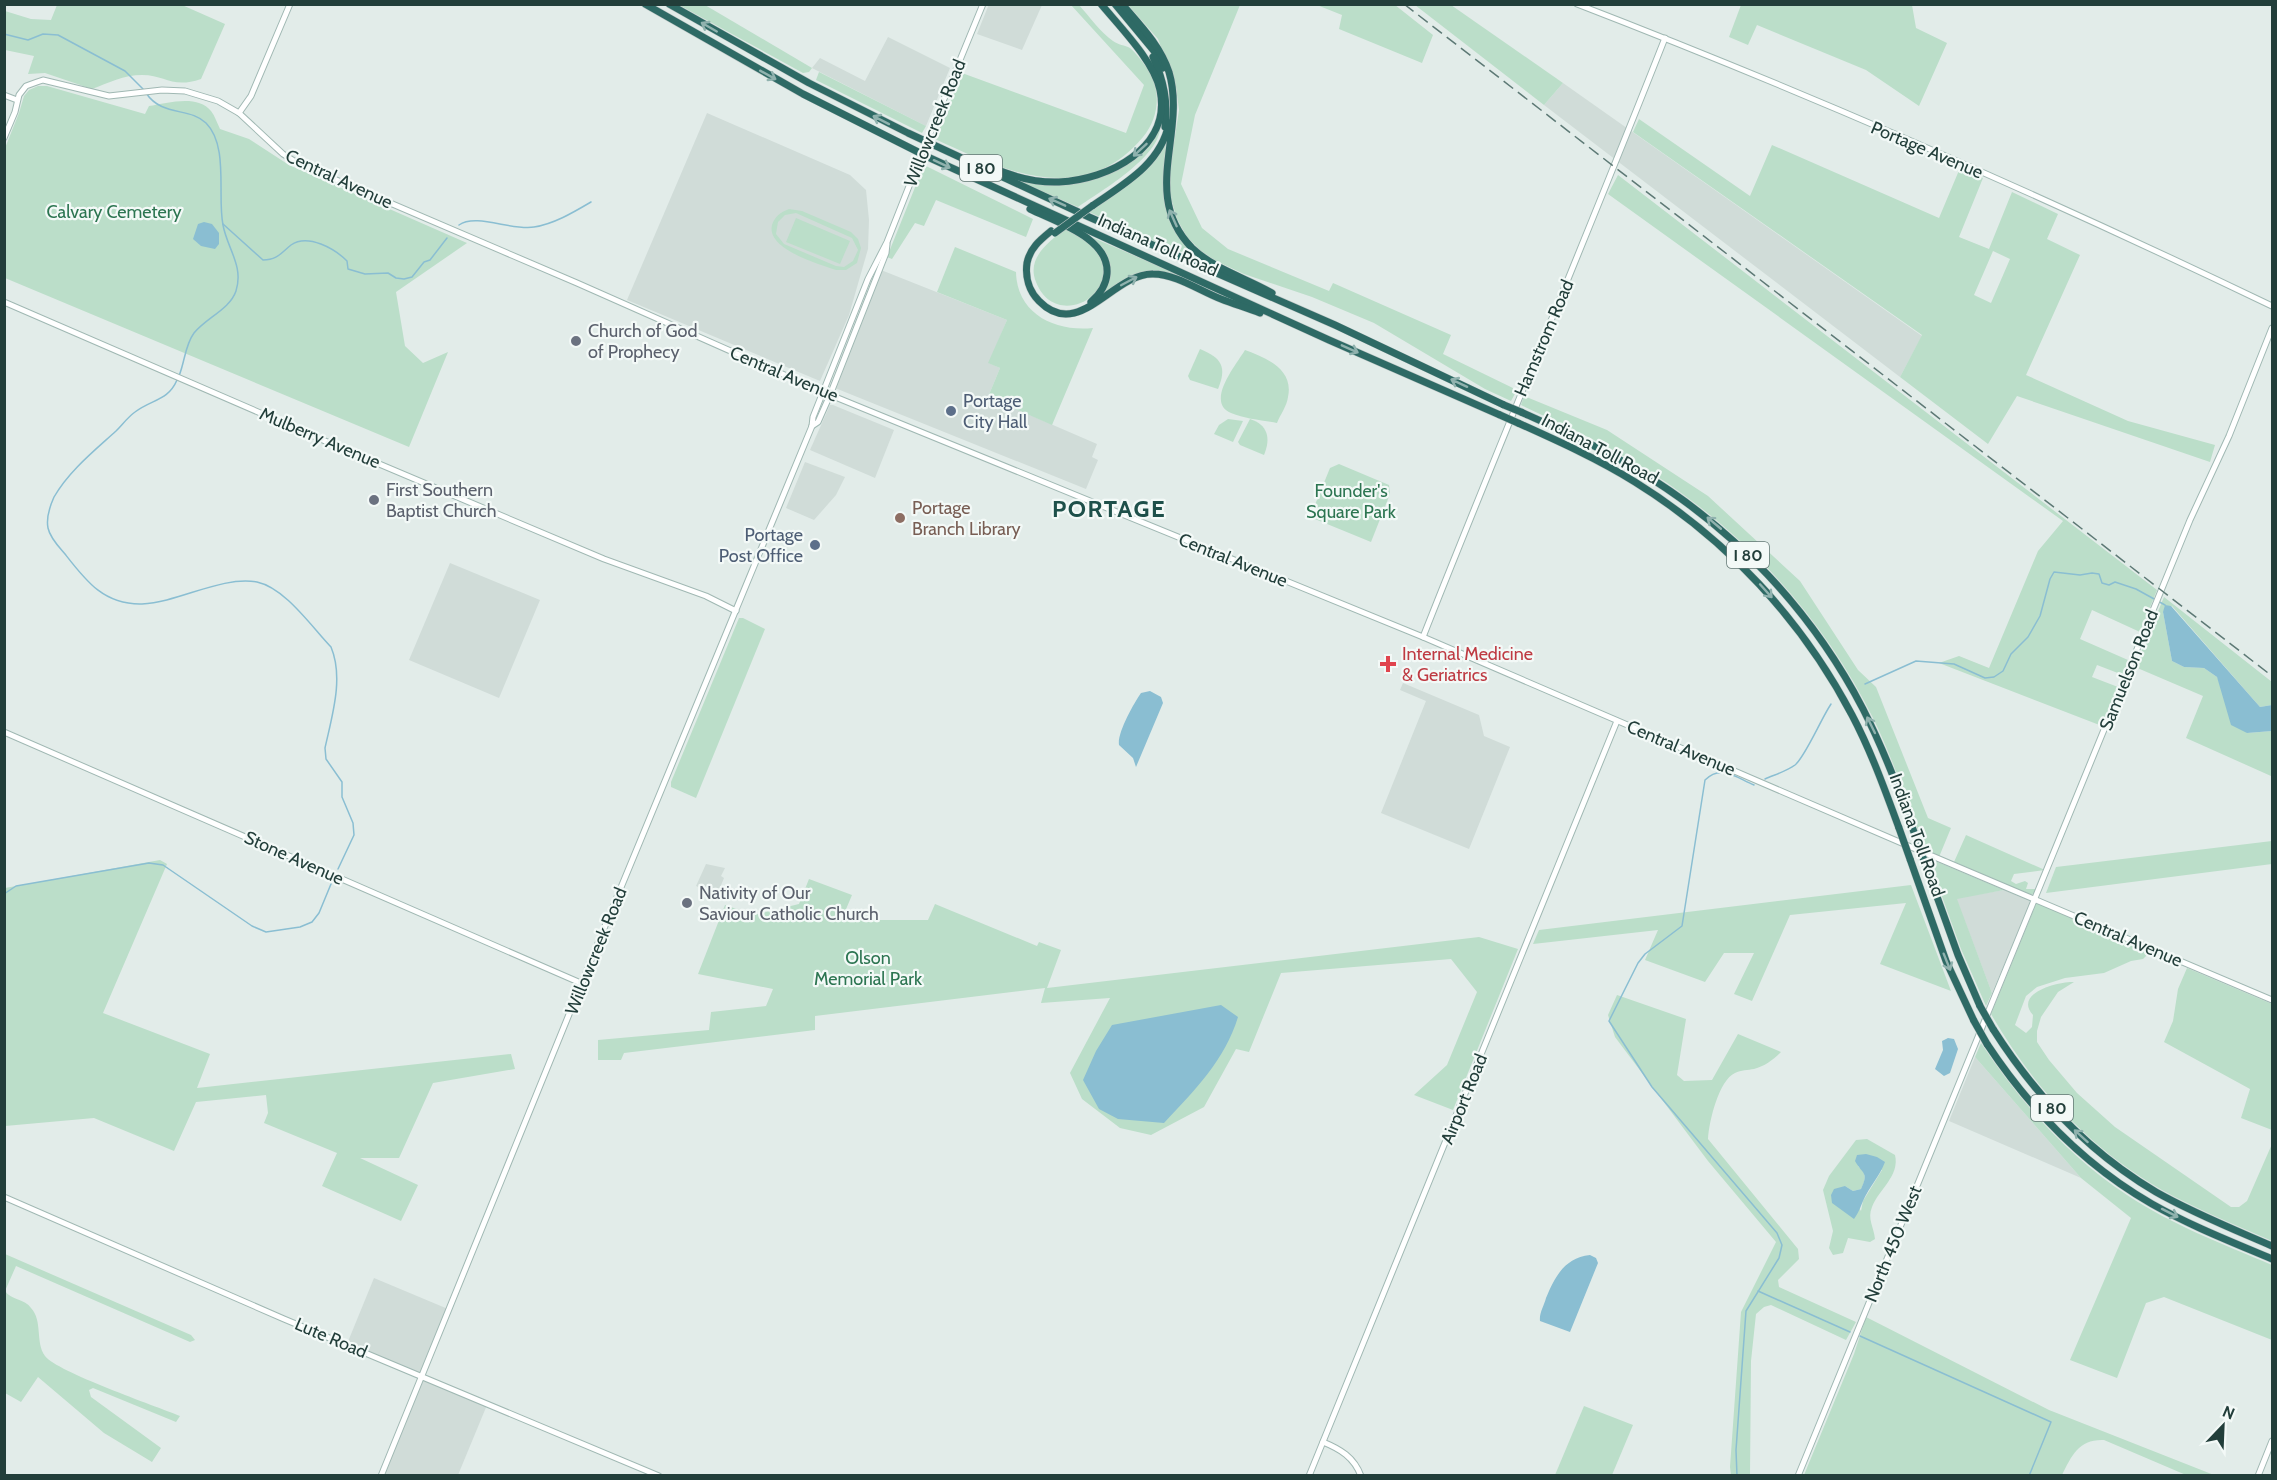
<svg xmlns="http://www.w3.org/2000/svg" width="2277" height="1480" font-family="Cabin,sans-serif">
	<rect width="100%" height="100%" fill="#e2ece9"/>
	<!-- built -->
	<g fill="#d0dcd8">
		<polygon points="989,4 1042,5 1022,50 977,34"/>
		<polygon points="888,37 950,68 926,126 812,68 820,58 865,81"/>
		<polygon points="1563,83 1922,336 1900,377 1544,105"/>
		<polygon points="707,113 850,175 866,190 869,220 868,249 849,315 820,381 627,300"/>
		<polygon points="881,270 1007,320 989,363 1000,368 988,397 1097,444 1092,457 1098,460 1086,489 835,388"/>
		<polygon points="830,405 833,405 894,430 875,478 810,450"/>
		<polygon points="805,462 845,477 836,495 814,520 786,508"/>
		<polygon points="450,563 540,600 499,698 409,660"/>
		<polygon points="1403,683 1479,715 1484,736 1510,747 1469,849 1381,813 1426,701 1400,690"/>
		<polygon points="706,864 725,868 721,876 724,878 717,895 696,886"/>
		<polygon points="2004,890 2031,902 1992,993 1956,898"/>
		<polygon points="1975,1057 2081,1178 1949,1121"/>
		<polygon points="374,1278 448,1309 421,1376 347,1344"/>
		<polygon points="422,1379 487,1405 458,1475 383,1476"/>
	</g>
	<!-- green -->
	<g fill="#bbdec9" fill-rule="evenodd">
		<path d="M57,5H182L225,24L201,79C172,89 166,75 142,75C124,75 108,83 92,89L45,73L28,74L34,56L5,50V11L31,19L51,20Z"/>
		<polygon points="679,5 705,5 812,68 809,72 803,73"/>
		<path d="M1071,5H1079C1088,15 1102,34 1113,41C1118,45 1125,45 1130,48C1137,54 1148,68 1152,77C1161,97 1157,120 1143,137C1083,209 1004,171 935,139L962,73L1126,133L1144,85Z"/>
		<polygon points="1128,5 1240,5 1195,115 1181,184 1202,228 1228,249 1329,291 1333,283 1451,335 1443,354 1517,390 1511,401 1485,389 1374,323 1312,297 1244,274 1216,261 1201,251 1187,237 1177,219 1170,195 1169,175 1179,110 1176,87 1158,39"/>
		<polygon points="1317,5 1395,5 1433,35 1422,63 1339,29 1342,15"/>
		<polygon points="1415,5 1451,5 1563,83 1544,105"/>
		<polygon points="1912,5 1916,28 1947,43 1919,106 1866,70 1757,25 1748,45 1729,37 1741,5"/>
		<polygon points="819,72 926,126 922,133 816,80"/>
		<path d="M38,86H47L145,114L149,106C167,103 198,94 211,111C215,116 217,123 220,129L249,139L289,165L467,243L396,292L405,346L423,363L448,352L409,447L5,278V148L19,113L24,96L29,90Z"/>
		<path d="M1639,119L1750,196L1772,145L1939,218L1960,168L1983,178L1959,237L1989,249L2012,192L2058,214L2047,239L2080,255L2026,375L2128,421L2215,445L2210,462L2017,396L1988,444L1900,377L1922,335L1633,132ZM1993,251L2010,259L1991,303L1974,295Z"/>
		<path d="M1160,123C1165,154 1101,191 1078,207L1018,181L1048,184L1123,166Z"/>
		<path d="M1166,143C1163,174 1158,209 1179,236C1186,245 1195,252 1203,260L1156,242L1089,212C1118,192 1150,175 1166,143Z"/>
		<polygon points="924,165 1033,219 1026,237 936,200 924,226 915,223 892,259 887,257"/>
		<polygon points="1618,175 2157,590 2140,632 2092,610 2080,639 2128,660 2123,675 2097,665 2092,677 2118,687 2102,726 1939,663 1959,656 1989,668 2038,551 2063,521 1608,194"/>
		<path d="M789,209L802,211L851,232L858,239L861,248L857,263L846,270H836C818,264 766,249 772,225C775,216 781,212 789,209ZM796,213L852,238L858,250L853,261L844,267L836,266L784,244L776,234L778,222L785,215Z"/>
		<polygon points="796,218 850,241 840,264 786,242"/>
		<path d="M1065,229C1075,235 1089,239 1096,249C1127,292 1056,333 1036,282C1026,258 1049,242 1065,229Z"/>
		<path d="M1089,236L1177,274L1190,283C1147,267 1142,267 1105,294L1102,293C1108,265 1112,256 1089,236Z"/>
		<path d="M955,247L1016,272C1017,314 1055,332 1093,328L1052,425L988,397L1000,368L988,363L1007,320L937,292Z"/>
		<path d="M1200,349C1222,358 1227,367 1218,389L1190,380L1188,376Z"/>
		<path d="M1245,350C1266,358 1294,369 1288,397C1287,406 1280,415 1277,423C1262,420 1245,419 1231,413C1205,402 1236,365 1245,350Z"/>
		<path d="M1524,396L1607,430L1708,496L1800,581L1858,670L1876,687L1928,818L1951,828L1939,857L1926,851C1909,807 1894,762 1874,720C1820,610 1733,519 1627,458C1593,438 1557,422 1521,405Z"/>
		<polygon points="1228,419 1243,421 1233,442 1214,434 1219,425"/>
		<path d="M1250,419C1268,425 1271,438 1264,455L1240,445L1238,442Z"/>
		<polygon points="1339,464 1389,485 1390,494 1371,542 1310,517 1330,468"/>
		<polygon points="2164,597 2272,682 2272,705 2260,707 2172,606 2163,612 2172,661 2184,667 2204,668 2217,677 2247,733 2272,731 2271,776 2186,738 2203,696 2135,667"/>
		<polygon points="739,618 743,618 765,629 696,798 671,787 671,782"/>
		<polygon points="1966,835 2045,870 2014,874 2011,881 2016,884 2025,881 2028,883 2026,889 2035,889 2037,891 2031,895 1954,862"/>
		<polygon points="2272,841 2272,864 2046,893 2056,867"/>
		<polygon points="1928,858 2004,890 1957,899 1992,993 1986,1006 1961,949"/>
		<polygon points="160,860 167,864 103,1013 210,1054 197,1088 511,1054 515,1069 433,1083 399,1158 360,1158 418,1185 401,1221 322,1186 337,1153 264,1123 268,1113 266,1095 196,1102 174,1151 94,1118 5,1126 5,888"/>
		<polygon points="809,879 852,895 844,914 858,920 928,920 935,904 1037,946 1039,942 1061,950 1047,988 1479,937 1518,949 1453,1110 1414,1095 1447,1065 1477,992 1451,959 1281,973 1249,1052 1236,1049 1204,1107 1151,1135 1120,1128 1082,1099 1070,1073 1110,998 1041,1003 1045,988 815,1016 815,1030 624,1053 621,1060 598,1060 598,1040 709,1030 711,1012 766,1006 773,989 698,974 725,905 754,915 799,904"/>
		<polygon points="1911,885 1951,991 1880,964 1906,903 1790,915 1752,1001 1734,994 1754,953 1724,953 1705,982 1645,960 1658,930 1533,944 1539,930"/>
		<path d="M2036,904H2040L2147,950L2149,953L2143,959L2131,961L2104,973L2065,978L2037,987L2026,996L2015,1025L2026,1033L2032,1027L2033,1015C2013,993 2059,981 2074,982L2058,992L2041,1017L2037,1031V1042L2049,1060L2077,1093L2115,1127L2231,1207H2239L2247,1201L2272,1144V1241C2243,1228 2213,1216 2185,1202C2101,1161 2037,1094 1991,1014Z"/>
		<polygon points="2187,968 2272,1004 2272,1130 2241,1118 2250,1089 2164,1042 2173,1021 2178,989"/>
		<path d="M1617,995L1686,1019L1677,1075L1684,1081L1712,1080L1738,1034L1781,1052C1773,1060 1765,1066 1754,1069C1748,1070 1741,1070 1735,1073C1719,1080 1709,1121 1708,1139L1798,1249L1799,1259L1778,1280L1779,1287L1856,1322L1846,1340L1771,1305L1764,1307L1756,1314L1751,1361L1750,1475H1731L1730,1467L1741,1312L1776,1242L1708,1161L1615,1037L1608,1015Z"/>
		<path d="M1981,1043C2020,1102 2068,1156 2127,1195C2172,1225 2223,1244 2272,1265V1340L2164,1297L2146,1303L2117,1378L2070,1360L2131,1218L2081,1178L1975,1057Z"/>
		<path d="M1867,1139L1895,1155C1900,1176 1879,1189 1872,1207C1867,1219 1874,1227 1875,1239L1870,1242L1848,1238L1843,1253L1833,1255L1829,1248L1833,1231L1823,1190L1829,1176L1856,1140ZM1858,1166L1882,1170L1863,1201L1861,1211L1845,1186L1853,1191L1861,1189C1866,1179 1867,1174 1858,1166Z"/>
		<path d="M5,1254L191,1335L195,1340L190,1342L16,1266L5,1291C11,1300 25,1299 31,1308C43,1321 35,1342 45,1356C57,1372 156,1406 180,1416L176,1422L93,1388L89,1390L91,1397L161,1448L152,1462L104,1433L38,1377L21,1402L5,1393Z"/>
		<path d="M1866,1317L2049,1410L2214,1475H2186L2104,1440C2079,1439 2072,1455 2062,1475H1804L1854,1354Z"/>
		<polygon points="1584,1406 1633,1425 1612,1475 1555,1475"/>
	</g>
	<!-- water -->
	<g fill="#8abed2">
		<polygon points="204,222 212,224 219,233 219,244 215,249 201,246 193,239 198,224"/>
		<polygon points="2165,605 2171,606 2260,707 2272,705 2272,731 2247,733 2231,725 2217,677 2204,668 2184,667 2172,661 2163,612"/>
		<path d="M1150,691L1161,697L1163,703L1136,767L1133,758L1119,745C1117,733 1134,703 1141,693Z"/>
		<path d="M1221,1005L1238,1017C1225,1060 1194,1091 1164,1123L1118,1119L1099,1109L1083,1080L1096,1051L1112,1025Z"/>
		<polygon points="1948,1038 1954,1039 1958,1049 1950,1073 1944,1076 1935,1069 1943,1050 1942,1041"/>
		<path d="M1866,1154L1877,1157L1885,1162C1880,1176 1869,1187 1863,1201C1860,1208 1859,1212 1854,1219L1832,1203L1831,1195L1834,1189L1845,1186L1853,1191L1861,1189C1869,1172 1863,1175 1855,1161L1857,1155Z"/>
		<path d="M1590,1255L1596,1258L1598,1263L1570,1332L1540,1321C1539,1313 1544,1306 1546,1298C1555,1277 1564,1258 1590,1255Z"/>
	</g>
	<g fill="none" stroke-linecap="round" stroke-linejoin="round">
		<!-- stream -->
		<g stroke="#8abed2" stroke-width="1.5">
			<polyline points="4,34 28,40 43,34 58,35 125,71 143,89"/>
			<path d="M146,93C162,117 190,107 206,123C229,146 217,196 223,225C227,248 244,266 236,291C230,309 206,318 194,333C185,345 185,361 179,376"/>
			<path d="M223,224L263,260C277,260 281,253 291,245C308,233 335,249 347,261L348,269L365,274L388,273L396,278L404,279L412,277L424,262L430,260L447,238"/>
			<path d="M459,225C476,213 512,231 534,227C554,224 574,212 591,202"/>
			<path d="M177,380C168,401 152,399 135,412C128,417 122,425 116,431C94,451 69,471 54,497C50,506 46,518 48,528C50,538 59,547 65,554C86,581 104,605 142,604C180,602 220,576 257,582C285,588 311,626 331,647C344,678 332,716 325,748L326,759L342,782V797L353,823L354,835L338,869"/>
			<polyline points="1865,684 1916,661 1954,664 1985,678 1994,677 2003,671 2011,654 2028,637 2040,616 2050,579 2054,572 2080,575 2092,573 2099,574 2102,583 2109,585 2115,582 2136,589 2165,605"/>
			<path d="M1765,779C1774,775 1787,771 1795,765C1805,757 1821,719 1831,704"/>
			<polyline points="4,894 16,886 149,863 163,865 252,926 266,932 300,927 312,922 319,913 331,884"/>
			<polyline points="1758,1291 1850,1332"/>
			<polyline points="1860,1336 2051,1422 2029,1476"/>
			<path d="M1737,1476L1736,1450L1746,1311L1779,1258L1782,1245L1777,1233L1652,1087L1609,1021L1638,963L1645,954L1682,926L1705,780C1721,764 1735,777 1754,785"/>
		</g>
		<defs>
			<g id="secondary">
				<path d="M1577,4C1813,95 2045,197 2272,306"/>
				<polyline points="4,95 17,100"/>
				<polyline points="239,113 251,96 290,4"/>
				<polyline points="930,133 983,4"/>
				<polyline points="4,138 15,112 19,95 26,86 37,82 43,80 109,96 162,90 185,91 218,101 239,113 283,154 299,164 577,283 823,392 1423,637 1911,847 2272,1000"/>
				<polyline points="4,302 339,447 604,559 706,596 736,611"/>
				<polyline points="812,426 818,422 830,395 886,253 887,244"/>
				<path d="M1423,637C1502,437 1586,239 1665,38"/>
				<polyline points="4,732 583,984"/>
				<polyline points="4,1197 284,1319 659,1476"/>
				<path d="M1323,1442C1340,1449 1354,1457 1361,1476"/>
				<polyline points="381,1476 605,926 812,426 813,417 868,279 887,242 917,166"/>
				<polyline points="1309,1476 1617,721"/>
				<polyline points="1798,1476 2190,520 2229,436 2272,328"/>
				<polyline points="2258,1476 2272,1441"/>
			</g>
			<g id="highway">
				<polyline points="645,4 803,94 930,158 1329,340 1500,415"/>
				<polyline points="669,4 809,83 908,133 1089,217 1335,325 1504,405"/>
				<polyline points="1115,4 1154,51 1163,68"/>
				<path d="M1122,4C1140,25 1160,45 1169,72C1187,133 1140,195 1192,248C1214,269 1246,278 1272,293"/>
				<path d="M1153,57C1164,81 1168,102 1165,127"/>
				<path d="M993,168C1014,177 1035,183 1059,182C1108,180 1172,148 1160,90C1154,61 1120,27 1101,4"/>
				<path d="M1092,206C1124,184 1161,164 1169,123"/>
				<path d="M1030,209C1056,222 1110,238 1107,274C1106,286 1099,295 1091,302"/>
				<path d="M1051,231C1040,240 1030,248 1027,263C1025,277 1029,291 1039,301C1079,342 1113,273 1153,274C1176,274 1200,291 1221,299C1234,304 1247,308 1260,313"/>
				<path d="M1521,412C1561,430 1602,448 1639,471C1734,528 1812,611 1863,709C1884,750 1900,792 1915,835"/>
				<path d="M1518,423C1558,441 1598,459 1635,482C1727,539 1802,620 1852,715C1871,751 1885,790 1899,828"/>
				<polyline points="1910,859 1946,961 1974,1021"/>
				<polyline points="1927,869 1958,955 1980,1006"/>
				<path d="M1993,1029C2035,1095 2088,1152 2156,1192C2193,1213 2233,1229 2272,1246"/>
				<path d="M1987,1044C2030,1109 2084,1165 2152,1204C2191,1226 2232,1242 2272,1259"/>
			</g>
		</defs>
		<!-- secondary casing -->
		<use href="#secondary" stroke="#a0b8b3" stroke-width="7"/>
		<!-- highway casing -->
		<use href="#highway" stroke="#c1c9c8" stroke-width="8"/>
		<!-- secondary -->
		<use href="#secondary" stroke="#fff" stroke-width="5"/>
		<!-- highway -->
		<use href="#highway" stroke="#2e6a65" stroke-width="7"/>
		<!-- rail -->
		<polyline stroke="#5d7975" stroke-width="1.5" stroke-dasharray="12 6" stroke-linecap="butt" points="1404,4 2272,676"/>
		<defs>
			<polyline id="secondary-bridge" points="917,166 930,133"/>
			<g id="highway-bridge">
				<polyline points="1055,233 1092,206"/>
				<polyline points="1504,405 1521,412"/>
				<polyline points="1500,415 1518,423"/>
				<polyline points="1899,828 1910,859"/>
				<polyline points="1915,835 1927,869"/>
				<polyline points="1980,1006 1993,1029"/>
				<polyline points="1974,1021 1987,1044"/>
			</g>
		</defs>
		<!-- secondary-bridge casing -->
		<use href="#secondary-bridge" stroke="#a0b8b3" stroke-width="7" stroke-linecap="butt"/>
		<!-- highway-bridge casing -->
		<use href="#highway-bridge" stroke="#c1c9c8" stroke-width="8" stroke-linecap="butt"/>
		<!-- secondary-bridge -->
		<use href="#secondary-bridge" stroke="#fff" stroke-width="5"/>
		<!-- highway-bridge -->
		<use href="#highway-bridge" stroke="#2e6a65" stroke-width="7"/>
	</g>
	<!-- one-way arrows -->
	<defs><path id="oneway-shaft" d="M-6 0H5M1.5-3L5.5 0L1.5 3" fill="none" stroke-width="1.6" stroke-linecap="round" stroke-linejoin="round" transform="scale(1.5)"/></defs>
	<g stroke="#90b2ae">
		<use href="#oneway-shaft" transform="translate(709 27) rotate(-150)"/>
		<use href="#oneway-shaft" transform="translate(768 75) rotate(29)"/>
		<use href="#oneway-shaft" transform="translate(881 120) rotate(-153)"/>
		<use href="#oneway-shaft" transform="translate(1140 150) rotate(137)"/>
		<use href="#oneway-shaft" transform="translate(942 164) rotate(25)"/>
		<use href="#oneway-shaft" transform="translate(1057 202) rotate(-156)"/>
		<use href="#oneway-shaft" transform="translate(1173 218) rotate(-114)"/>
		<use href="#oneway-shaft" transform="translate(1129 281) rotate(-28)"/>
		<use href="#oneway-shaft" transform="translate(1350 349) rotate(24)"/>
		<use href="#oneway-shaft" transform="translate(1459 383) rotate(-155)"/>
		<use href="#oneway-shaft" transform="translate(1714 523) rotate(-140)"/>
		<use href="#oneway-shaft" transform="translate(1766 591) rotate(48)"/>
		<use href="#oneway-shaft" transform="translate(1871 725) rotate(-116)"/>
		<use href="#oneway-shaft" transform="translate(1947 962) rotate(68)"/>
		<use href="#oneway-shaft" transform="translate(2081 1136) rotate(-138)"/>
		<use href="#oneway-shaft" transform="translate(2170 1213) rotate(27)"/>
	</g>
	<!-- markers -->
	<g fill="#6b7280" stroke="#f3f9f7" stroke-width="2">
		<circle cx="576" cy="341" r="6"/>
		<circle cx="374" cy="500" r="6"/>
		<circle cx="687" cy="903" r="6"/>
	</g>
	<g fill="#5c6f8a" stroke="#f3f9f7" stroke-width="2">
		<circle cx="951" cy="411" r="6"/>
		<circle cx="815" cy="545" r="6"/>
	</g>
	<circle fill="#8d6e63" stroke="#f3f9f7" stroke-width="2" cx="900" cy="518" r="6"/>
	<path fill="#e0444e" stroke="#f3f9f7" stroke-width="2" d="M1385 655h6v6h6v6h-6v6h-6v-6h-6v-6h6z"/>
	<g text-anchor="middle" stroke-width="4.5" stroke-linejoin="round" paint-order="stroke">
		<!-- shield labels -->
		<g fill="#f3f9f7" stroke="#617673" stroke-width="1.5">
			<rect x="960" y="155" width="42" height="26" rx="4.5"/>
			<rect x="1727" y="542" width="42" height="26" rx="4.5"/>
			<rect x="2031" y="1095" width="42" height="26" rx="4.5"/>
		</g>
		<g font-size="16" font-weight="bold" fill="#223e3a">
			<text x="981" y="174">I 80</text>
			<text x="1748" y="561">I 80</text>
			<text x="2052" y="1114">I 80</text>
		</g>
		<!-- street labels -->
		<g font-size="18" fill="#223e3a" stroke="#f3f9f7">
			<text transform="translate(935 123) rotate(-68)" y="6">Willowcreek Road</text>
			<text transform="translate(1927 150) rotate(23)" y="6">Portage Avenue</text>
			<text transform="translate(339 179) rotate(25)" y="6">Central Avenue</text>
			<text transform="translate(1158 245) rotate(24)" y="6">Indiana Toll Road</text>
			<text transform="translate(1544 338) rotate(-67)" y="6">Hamstrom Road</text>
			<text transform="translate(784 374) rotate(23)" y="6">Central Avenue</text>
			<text transform="translate(320 438) rotate(23)" y="6">Mulberry Avenue</text>
			<text transform="translate(1600 449) rotate(28)" y="6">Indiana Toll Road</text>
			<text transform="translate(1233 560) rotate(22)" y="6">Central Avenue</text>
			<text transform="translate(2129 670) rotate(-68)" y="6">Samuelson Road</text>
			<text transform="translate(1681 748) rotate(23)" y="6">Central Avenue</text>
			<text transform="translate(1917 835) rotate(70)" y="6">Indiana Toll Road</text>
			<text transform="translate(294 858) rotate(24)" y="6">Stone Avenue</text>
			<text transform="translate(2128 939) rotate(23)" y="6">Central Avenue</text>
			<text transform="translate(596 951) rotate(-68)" y="6">Willowcreek Road</text>
			<text transform="translate(1464 1099) rotate(-68)" y="6">Airport Road</text>
			<text transform="translate(1893 1244) rotate(-68)" y="6">North 450 West</text>
			<text transform="translate(331 1338) rotate(23)" y="6">Lute Road</text>
		</g>
		<!-- park labels -->
		<g font-size="18" fill="#2c7551" stroke="#f3f9f7">
			<text x="114" y="218">Calvary Cemetery</text>
			<text x="1351" y="497">Founder's<tspan x="1351" dy="21">Square Park</tspan></text>
			<text x="868" y="964">Olson<tspan x="868" dy="21">Memorial Park</tspan></text>
		</g>
		<!-- worship labels -->
		<g font-size="18" fill="#5b616d" stroke="#f3f9f7" text-anchor="start">
			<text x="588" y="337">Church of God<tspan x="588" dy="21">of Prophecy</tspan></text>
			<text x="386" y="496">First Southern<tspan x="386" dy="21">Baptist Church</tspan></text>
			<text x="699" y="899">Nativity of Our<tspan x="699" dy="21">Saviour Catholic Church</tspan></text>
		</g>
		<!-- service labels -->
		<g font-size="18" fill="#4e5e75" stroke="#f3f9f7" text-anchor="start">
			<text x="963" y="407">Portage<tspan x="963" dy="21">City Hall</tspan></text>
			<text x="803" y="541" text-anchor="end">Portage<tspan x="803" dy="21">Post Office</tspan></text>
		</g>
		<!-- education labels -->
		<g font-size="18" fill="#785e54" stroke="#f3f9f7" text-anchor="start">
			<text x="912" y="514">Portage<tspan x="912" dy="21">Branch Library</tspan></text>
		</g>
		<!-- health labels -->
		<g font-size="18" fill="#be3a42" stroke="#f3f9f7" text-anchor="start">
			<text x="1402" y="660">Internal Medicine<tspan x="1402" dy="21">&amp; Geriatrics</tspan></text>
		</g>
		<!-- district labels -->
		<g font-size="24" font-weight="bold" letter-spacing="1.5" fill="#1e504a" stroke="#f3f9f7">
			<text x="1109" y="517">PORTAGE</text>
		</g>
	</g>
	<!-- border -->
	<rect width="2277" height="1480" fill="none" stroke="#223e3a" stroke-width="12"/>
	<!-- north arrow -->
	<g transform="translate(2223 1426) rotate(23)" stroke="#f3f9f7" stroke-width="4.5" paint-order="stroke">
	<path d="M0-4.5L10 22L0 15L-10 22Z" fill="#223e3a"/>
	<text y="-9" font-size="16" font-weight="bold" text-anchor="middle" fill="#223e3a">N</text>
	</g>
</svg>
